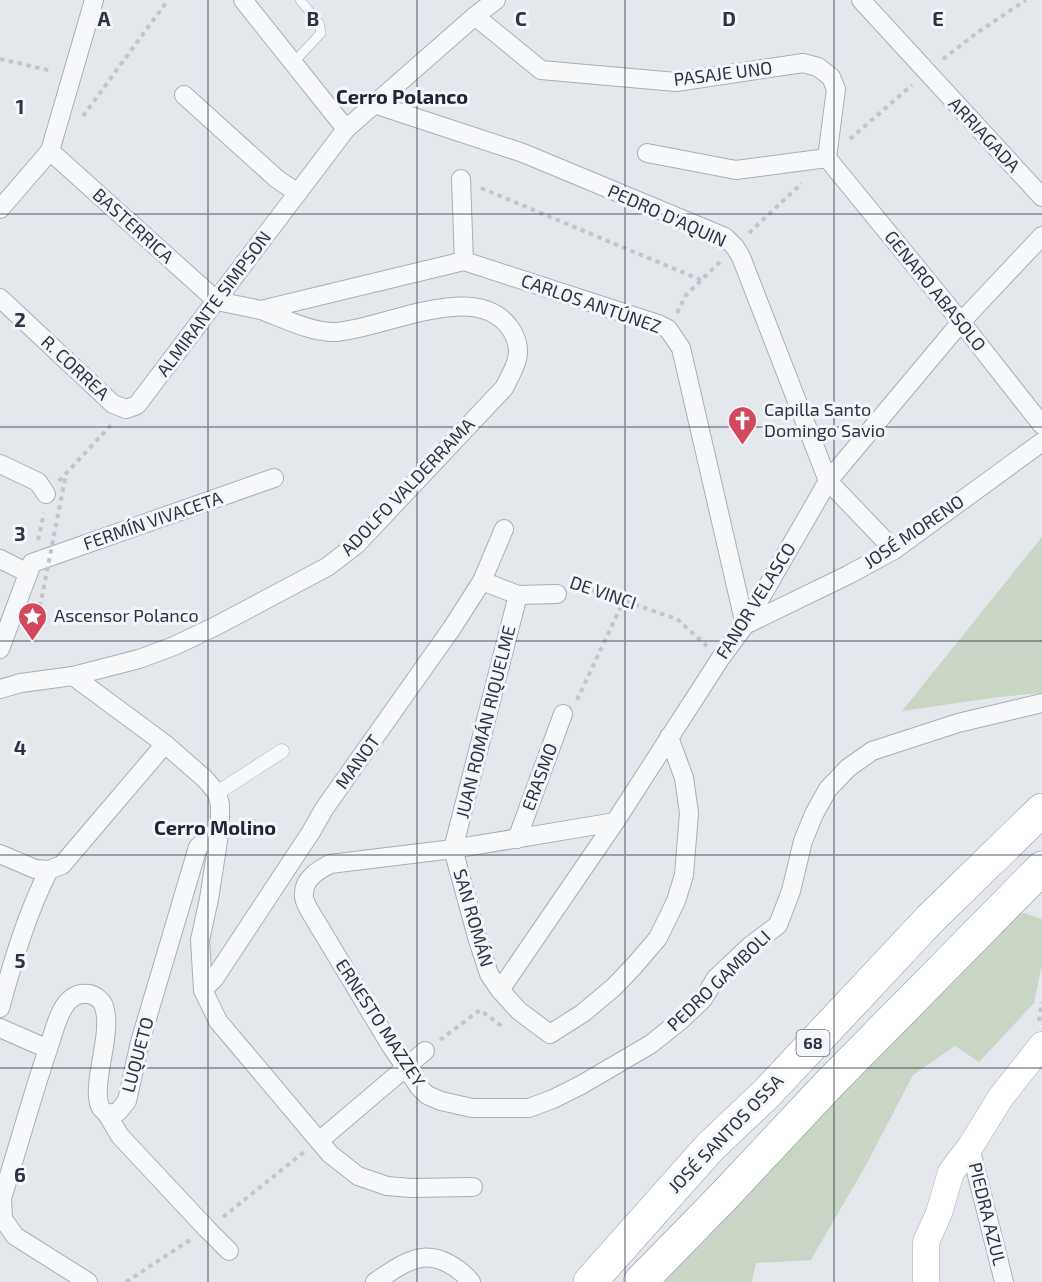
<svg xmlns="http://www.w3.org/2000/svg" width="1042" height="1282" font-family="'Exo 2',sans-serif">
	<rect width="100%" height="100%" fill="#e4e7ec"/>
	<!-- green -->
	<g fill="#c9d6c5">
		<polygon points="1042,537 1042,693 998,697 902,711"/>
		<polygon points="1005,907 1042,919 1042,964 1034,1003 979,1062 955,1046 913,1075 866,1165 811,1260 756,1263 752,1282 647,1282"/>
	</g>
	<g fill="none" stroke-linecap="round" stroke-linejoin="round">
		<defs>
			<polyline id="service" points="293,63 321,33 319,23 300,0"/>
			<polyline id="pedestrian" points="217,793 282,751"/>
			<g id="minor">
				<polyline points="243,0 346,129"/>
				<polyline points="861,0 1042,197"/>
				<polyline points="475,16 541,70 676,82 803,63 818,67 831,77 836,89 827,158"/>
				<polyline points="184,95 277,179 298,193"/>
				<polyline points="374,104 523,153 725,237 735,247 741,257 828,481 894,550"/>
				<polyline points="50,151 217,301 261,310 464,261 658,324 668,329 681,348 745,625 848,575 894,550 1042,442"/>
				<polyline points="647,153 736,170 827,158"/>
				<polyline points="827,158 961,322 1042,425"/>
				<polyline points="461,179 464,261"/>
				<polyline points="0,209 50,151 94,0"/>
				<polyline points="0,298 113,404 126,409 137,405 346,129 475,16 496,0"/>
				<polyline points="0,464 38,482 46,494"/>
				<polyline points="0,559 28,573"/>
				<polyline points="482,581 518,595 557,594"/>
				<polyline points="518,595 453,849 477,937 489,974 500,990 519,1011 550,1034 583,1013 614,987 634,966 658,938 676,901 684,875 689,813 684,778 669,737"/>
				<polyline points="0,649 32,563 274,478"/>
				<polyline points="73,676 165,744 205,779 217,793 220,805 220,828 209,899 200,940 203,990 218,1021 330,1154 358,1176 387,1186 411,1188 473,1187"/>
				<path d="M0,689L21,683L73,676L139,659L174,646L214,627L327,567L357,544L504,388C515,367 526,351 510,328C476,279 383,329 336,332C312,333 283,318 261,310"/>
				<path d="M615,822L453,849L330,864C319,870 304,878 304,893C303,897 306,904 308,908L391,1046L419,1087L427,1095L441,1101L472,1108H529L553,1099L581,1085L651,1044L681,1020L703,999L716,978L750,946L778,925L791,891L803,841L814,814L828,789L848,768L872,751L958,723L1042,703"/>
				<polyline points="517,839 563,714"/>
				<polyline points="0,854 35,869 49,870"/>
				<polyline points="203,990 214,979 311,832 324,809 452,628 482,581 504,529"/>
				<polyline points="500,990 615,822 720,659 745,625 828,481 961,322 1042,236"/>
				<path d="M0,1008C13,961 27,913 49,870L62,865L165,744"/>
				<polyline points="0,1028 48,1049"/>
				<polyline points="107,1114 120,1136 207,1229 229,1251"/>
				<polyline points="319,1141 425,1051"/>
				<polyline points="970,1147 1004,1282"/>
				<path d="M88,1282L15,1236L3,1219L2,1198C18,1148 32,1096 49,1046C56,1026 62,990 89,994C95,995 101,1000 103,1004C115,1031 89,1087 101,1108C103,1110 105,1112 107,1114L118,1112L127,1101L140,1042L198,847L220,828"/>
				<path d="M375,1282C389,1273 404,1261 421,1258C439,1255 460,1268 471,1282"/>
			</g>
			<polyline id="secondary" points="926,1282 926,1242 939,1213 951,1172 970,1147 1001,1097 1042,1045"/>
			<g id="motorway">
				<polyline points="590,1282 710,1147 767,1093 930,919 1042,810"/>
				<polyline points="640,1282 724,1196 829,1084 1042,868"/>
			</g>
		</defs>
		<!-- service casing -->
		<use href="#service" stroke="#a9aeb7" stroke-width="10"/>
		<!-- pedestrian casing -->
		<use href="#pedestrian" stroke="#a9aeb7" stroke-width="15"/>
		<!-- minor casing -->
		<use href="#minor" stroke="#a9aeb7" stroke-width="20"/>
		<!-- secondary casing -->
		<use href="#secondary" stroke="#a9aeb7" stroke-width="27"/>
		<!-- motorway casing -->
		<use href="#motorway" stroke="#8b94a3" stroke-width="34"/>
		<!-- path -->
		<g stroke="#c2c5cb" stroke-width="4" stroke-dasharray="4.5 4.5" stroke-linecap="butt">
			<polyline points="0,59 52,71"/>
			<polyline points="943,59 978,32 1026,0"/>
			<polyline points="83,116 168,0"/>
			<polyline points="850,139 912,85"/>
			<polyline points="481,188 701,280"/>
			<polyline points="749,233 802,183"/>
			<polyline points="677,313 686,295 720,262"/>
			<polyline points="59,481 111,425"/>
			<polyline points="38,540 44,513"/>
			<polyline points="575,584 677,619 707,646"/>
			<polyline points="577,700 624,600"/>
			<polyline points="1039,1021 1042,1002"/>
			<polyline points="440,1040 480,1010 503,1027"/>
			<polyline points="223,1217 304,1152"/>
			<polyline points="126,1282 190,1240"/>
		</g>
		<!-- service -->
		<use href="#service" stroke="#f7f8fa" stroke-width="9"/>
		<!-- pedestrian -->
		<use href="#pedestrian" stroke="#f7f8fa" stroke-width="14"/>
		<!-- minor -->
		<use href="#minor" stroke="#f7f8fa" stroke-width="18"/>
		<!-- secondary -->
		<use href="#secondary" stroke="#fff" stroke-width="26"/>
		<!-- motorway -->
		<use href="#motorway" stroke="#fff" stroke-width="33"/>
		<!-- path-bridge -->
		<polyline stroke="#c2c5cb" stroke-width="4" stroke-dasharray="4.5 4.5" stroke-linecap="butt" points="33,642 66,474"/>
	</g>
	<!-- grid -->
	<path fill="none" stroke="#2b3445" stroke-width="1.5" stroke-opacity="0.55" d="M208,0V1282M417,0V1282M625,0V1282M834,0V1282M0,214H1042M0,427H1042M0,641H1042M0,855H1042M0,1068H1042"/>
	<!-- icons -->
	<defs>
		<symbol id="church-pin" viewBox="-11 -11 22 30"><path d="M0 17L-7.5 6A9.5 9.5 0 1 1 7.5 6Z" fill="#d1495b" stroke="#f4f6f9"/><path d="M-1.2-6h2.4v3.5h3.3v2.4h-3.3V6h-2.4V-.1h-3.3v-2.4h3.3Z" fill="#fff"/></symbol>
		<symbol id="sight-pin" viewBox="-11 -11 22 30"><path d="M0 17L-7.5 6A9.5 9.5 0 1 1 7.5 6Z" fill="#d1495b" stroke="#f4f6f9"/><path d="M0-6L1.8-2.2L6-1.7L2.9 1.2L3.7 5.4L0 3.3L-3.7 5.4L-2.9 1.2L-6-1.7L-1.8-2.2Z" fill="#fff"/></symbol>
	</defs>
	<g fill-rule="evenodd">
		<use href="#church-pin" x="726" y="404" width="33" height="45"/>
		<use href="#sight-pin" x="16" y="600" width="33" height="45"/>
	</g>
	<g text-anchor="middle" stroke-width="6" stroke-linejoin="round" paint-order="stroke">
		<!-- shield labels -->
		<rect fill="#f4f6f9" stroke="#676e7b" stroke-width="1.5" x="796.5" y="1030" width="33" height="26" rx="4.5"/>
		<g font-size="16" font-weight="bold" fill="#2b3445">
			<text x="813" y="1049">68</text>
		</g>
		<!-- street labels -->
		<g font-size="18" fill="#2b3445" stroke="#f4f6f9">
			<text transform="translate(723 74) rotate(-7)" y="6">PASAJE UNO</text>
			<text transform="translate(984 135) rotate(47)" y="6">ARRIAGADA</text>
			<text transform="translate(667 216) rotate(24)" y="6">PEDRO D'AQUIN</text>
			<text transform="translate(133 226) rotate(42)" y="6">BASTERRICA</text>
			<text transform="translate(935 291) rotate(51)" y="6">GENARO ABASOLO</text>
			<text transform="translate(214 304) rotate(-53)" y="6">ALMIRANTE SIMPSON</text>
			<text transform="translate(591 304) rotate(19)" y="6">CARLOS ANTÚNEZ</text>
			<text transform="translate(75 368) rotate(43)" y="6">R. CORREA</text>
			<text transform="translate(408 487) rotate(-46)" y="6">ADOLFO VALDERRAMA</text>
			<text transform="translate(153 521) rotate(-19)" y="6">FERMÍN VIVACETA</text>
			<text transform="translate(914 532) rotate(-34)" y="6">JOSÉ MORENO</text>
			<text transform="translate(603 593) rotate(19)" y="6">DE VINCI</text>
			<text transform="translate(756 601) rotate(-58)" y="6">FANOR VELASCO</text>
			<text transform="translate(486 722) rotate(-76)" y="6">JUAN ROMÁN RIQUELME</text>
			<text transform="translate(358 762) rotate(-54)" y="6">MANOT</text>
			<text transform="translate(540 777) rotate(-70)" y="6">ERASMO</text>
			<text transform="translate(473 918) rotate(74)" y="6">SAN ROMÁN</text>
			<text transform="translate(719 981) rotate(-44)" y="6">PEDRO GAMBOLI</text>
			<text transform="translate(380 1023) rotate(57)" y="6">ERNESTO MAZZEY</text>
			<text transform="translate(138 1055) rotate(-75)" y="6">LUQUETO</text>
			<text transform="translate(726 1134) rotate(-46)" y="6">JOSÉ SANTOS OSSA</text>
			<text transform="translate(987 1214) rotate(76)" y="6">PIEDRA AZUL</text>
		</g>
		<!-- poi labels -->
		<g font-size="18" fill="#2b3445" stroke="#f4f6f9" text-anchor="start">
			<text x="764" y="416">Capilla Santo<tspan x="764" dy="21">Domingo Savio</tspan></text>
			<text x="54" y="622">Ascensor Polanco</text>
		</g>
		<!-- neighbourhood labels -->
		<g font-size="20" font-weight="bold" fill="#1d2536" stroke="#f4f6f9">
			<text x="402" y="104">Cerro Polanco</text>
			<text x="215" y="835">Cerro Molino</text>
		</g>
	</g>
	<g font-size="20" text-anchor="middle" font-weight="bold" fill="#2b3445" stroke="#f4f6f9" stroke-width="6" stroke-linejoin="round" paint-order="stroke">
		<text x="104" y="26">A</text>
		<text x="313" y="26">B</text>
		<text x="521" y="26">C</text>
		<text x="729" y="26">D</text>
		<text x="938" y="26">E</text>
		<text x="20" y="114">1</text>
		<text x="20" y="327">2</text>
		<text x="20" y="541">3</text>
		<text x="20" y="755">4</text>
		<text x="20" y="968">5</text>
		<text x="20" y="1182">6</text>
	</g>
</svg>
